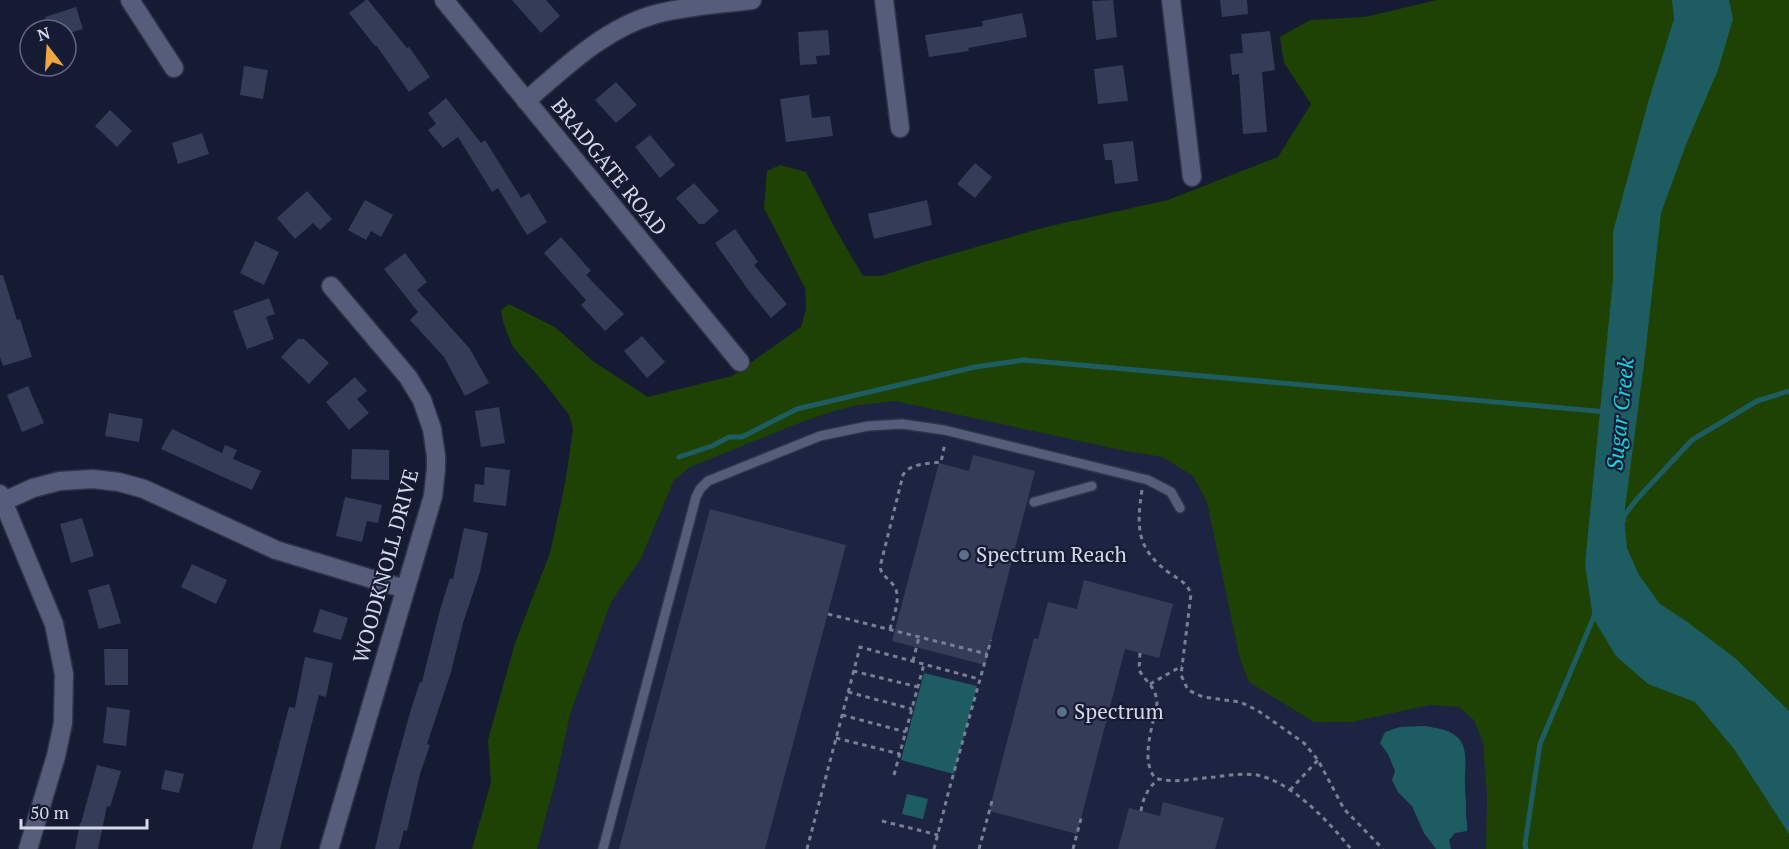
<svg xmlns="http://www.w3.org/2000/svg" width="1789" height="849" font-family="'PT Serif',serif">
	<rect width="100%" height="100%" fill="#151b33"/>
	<!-- built -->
	<polygon fill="#1d2441" points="1601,24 1729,849 496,849 610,444"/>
	<!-- green -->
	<polygon fill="#1e4203" points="1437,0 1789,0 1789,849 1486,849 1487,794 1483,743 1474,720 1459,707 1430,705 1351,722 1314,722 1249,682 1240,659 1207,502 1193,476 1163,457 1126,451 895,401 859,405 833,411 794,425 690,467 674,480 641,558 611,602 570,714 556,779 537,849 472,849 491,782 488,740 515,643 550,553 565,484 573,429 569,415 546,385 513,347 504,325 501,310 509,304 555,327 594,362 648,397 732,376 801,327 806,309 805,288 764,208 767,171 780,165 806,172 836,230 863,276 881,276 924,262 1046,227 1168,200 1278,157 1311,104 1284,63 1280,37 1310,20 1365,17"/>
	<!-- water -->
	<g fill="#1d5c61">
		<polygon points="1672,0 1729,0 1733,19 1718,70 1687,142 1661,213 1645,356 1624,516 1627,548 1639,575 1660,604 1686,621 1735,658 1789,711 1789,834 1734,749 1695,702 1648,684 1616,656 1593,618 1585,564 1613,279 1613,232 1649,99 1674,19"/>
		<polygon points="924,673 977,686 954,774 901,760"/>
		<path d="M1425,726C1435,728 1448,729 1456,736C1470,747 1464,770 1465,785C1465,793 1466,800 1466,808C1465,816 1468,822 1467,831L1455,833L1449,840L1451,849H1436L1424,833L1412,806L1398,792L1392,780L1395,771L1388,754L1380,743L1385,732L1400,727Z"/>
		<polygon points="907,794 928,799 923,819 902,814"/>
	</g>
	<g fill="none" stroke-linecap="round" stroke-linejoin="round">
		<!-- stream -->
		<g stroke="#1d5c61" stroke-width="5">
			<polyline points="679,457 712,446 729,437 742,437 797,409 975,367 1024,360 1607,412"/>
			<polyline points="1623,522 1624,516 1637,499 1692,440 1757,401 1789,391"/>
			<polyline points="1526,849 1525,844 1540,744 1595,614"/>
		</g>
	</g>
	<!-- building -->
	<g fill="#353c57">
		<polygon points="366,0 368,0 407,48 409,47 430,77 409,92 376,45 375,46 349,13"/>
		<polygon points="512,0 546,0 560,16 541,33"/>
		<polygon points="1113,0 1117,37 1096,40 1092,1"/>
		<polygon points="1220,0 1247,0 1248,14 1222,17"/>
		<polygon points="76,7 83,29 66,34 66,30 49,30 45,17"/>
		<polygon points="1022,13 1027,37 968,48 969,51 929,57 925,35 983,26 982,21"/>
		<polygon points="828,30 830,55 816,56 817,64 800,65 798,32"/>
		<polygon points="1270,31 1275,70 1262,72 1267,132 1243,134 1239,74 1232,75 1230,54 1243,53 1241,34"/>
		<polygon points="1123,65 1128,101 1098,104 1094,69"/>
		<polygon points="244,66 268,70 263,99 240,95"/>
		<polygon points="616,82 637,105 616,123 595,100"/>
		<polygon points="809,95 812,118 830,116 833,136 786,142 780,99"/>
		<polygon points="446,98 481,143 485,140 521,198 529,193 547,222 527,235 498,188 492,192 458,137 443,148 428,130 436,124 428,113"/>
		<polygon points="110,110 132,131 117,147 95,126"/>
		<polygon points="202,133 209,154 178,164 172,143"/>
		<polygon points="650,135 675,165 660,178 635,147"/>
		<polygon points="1133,141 1138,181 1115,184 1112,160 1105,160 1103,144"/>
		<polygon points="975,163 992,177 975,198 957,184"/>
		<polygon points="694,183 719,211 704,224 699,224 676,198"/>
		<polygon points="307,191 332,219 320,230 313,223 295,239 277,218"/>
		<polygon points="365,200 393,215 381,237 371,231 366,240 348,230"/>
		<polygon points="927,200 932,225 874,239 868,214"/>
		<polygon points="735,229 758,262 754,265 787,304 771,318 749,291 715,243"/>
		<polygon points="561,237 591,271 586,275 624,314 605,331 581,305 586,300 544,253"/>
		<polygon points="255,241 279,252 264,285 240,273"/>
		<polygon points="405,253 427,282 417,290 470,349 489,383 465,396 444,357 410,320 418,312 384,269"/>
		<polygon points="0,275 3,275 17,320 20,319 32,357 3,366 0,357"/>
		<polygon points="269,298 275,314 266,317 274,339 247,349 233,311"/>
		<polygon points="642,336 665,362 647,378 624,351"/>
		<polygon points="298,339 304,339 329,363 309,384 281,357"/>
		<polygon points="355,377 367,391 357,399 369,413 349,430 326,402"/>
		<polygon points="28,386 44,423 22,432 7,395"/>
		<polygon points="499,407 505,443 481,447 475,411"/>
		<polygon points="109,413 143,419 139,442 105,436"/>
		<polygon points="172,429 222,453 225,445 237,450 233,459 261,471 252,490 161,449"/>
		<polygon points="352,449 389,450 389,480 351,479"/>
		<polygon points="973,455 1035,471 985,665 892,641 939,463 969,471"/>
		<polygon points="485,467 510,470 506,506 473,502 475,484 484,485"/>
		<polygon points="345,497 382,505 378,523 367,521 362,542 336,536"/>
		<polygon points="710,509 846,545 765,849 619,849"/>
		<polygon points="82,518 94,556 71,563 60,524"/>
		<polygon points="464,528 488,533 480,572 463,623 451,672 427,744 430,745 420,774 407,831 404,830 399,849 375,849 389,789 411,709 420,682 422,682 440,610 450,578 453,579"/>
		<polygon points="192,564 227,580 216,604 181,587"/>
		<polygon points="1084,580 1173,604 1159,658 1125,649 1077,834 989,811 1034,638 1038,639 1048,602 1077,609"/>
		<polygon points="109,584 121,623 99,629 88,590"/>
		<polygon points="320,609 348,618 341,640 313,632"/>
		<polygon points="104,649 128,649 128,685 105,685"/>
		<polygon points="305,657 333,663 326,697 319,695 280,849 252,849 289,707 295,708"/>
		<polygon points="107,707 130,710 126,746 103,743"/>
		<polygon points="97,765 121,771 110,807 107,806 98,849 75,849 80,823 81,823"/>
		<polygon points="165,770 184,774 179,793 161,789"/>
		<polygon points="1163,802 1224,818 1215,849 1118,849 1129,808 1160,816"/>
	</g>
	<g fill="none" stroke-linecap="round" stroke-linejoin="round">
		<defs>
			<g id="lane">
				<polyline points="1034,502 1092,486"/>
				<polyline points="603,849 696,497 700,489 708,481 820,436 868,426 902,424 944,430 1148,480 1171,492 1180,508"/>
			</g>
			<g id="street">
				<polyline points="130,0 174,68"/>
				<polyline points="444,0 740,362"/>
				<polyline points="884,0 900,128"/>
				<polyline points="1171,0 1192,177"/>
				<path d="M526,101C565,67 605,28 656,14C687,6 720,4 752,0"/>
				<polyline points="0,494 54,624 64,674 63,723 56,756 28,849"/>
				<polyline points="0,503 33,488 60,481 93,479 119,482 144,489 276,550 405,589"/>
				<polyline points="329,849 433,496 436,469 436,456 432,429 422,400 408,377 331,286"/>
			</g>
		</defs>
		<!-- lane casing -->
		<use href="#lane" stroke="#313448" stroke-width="12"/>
		<!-- street casing -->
		<use href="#street" stroke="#313448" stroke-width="21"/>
		<!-- path -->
		<g stroke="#7a7f94" stroke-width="3" stroke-dasharray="4.5 4.5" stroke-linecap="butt">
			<path d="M1142,490C1136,529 1137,550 1171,574C1180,580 1187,583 1191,594L1181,675L1188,690L1203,697L1240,702L1257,710L1304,743L1318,760L1344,809L1383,849"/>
			<polyline points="828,614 987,654"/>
			<path d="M890,629C893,618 902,597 894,586C889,578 882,577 880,567L903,475C910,463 928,464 941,462L945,443"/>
			<path d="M1140,653L1139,670C1146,682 1157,688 1157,704C1153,726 1140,759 1155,778C1174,784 1196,778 1215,777C1229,775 1244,773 1257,775C1292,782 1329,822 1351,849"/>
			<polyline points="913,661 919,637"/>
			<polyline points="853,671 918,687"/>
			<polyline points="1150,684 1182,666"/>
			<polyline points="848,692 912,709"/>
			<polyline points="842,715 906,732"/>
			<polyline points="836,738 900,754"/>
			<polyline points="894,775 924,664"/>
			<polyline points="1290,790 1318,760"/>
			<path d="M1141,811C1143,798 1148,787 1159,779"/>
			<polyline points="882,821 938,835"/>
			<polyline points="807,849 860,647 979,679"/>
			<polyline points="934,849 949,790 991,640"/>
			<polyline points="979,849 992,801"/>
			<polyline points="1073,849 1082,815"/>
		</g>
		<!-- lane -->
		<use href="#lane" stroke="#555d7a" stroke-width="9"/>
		<!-- street -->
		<use href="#street" stroke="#555d7a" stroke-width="18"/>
	</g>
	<!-- markers -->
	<g fill="#5c6f8a" stroke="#151b33" stroke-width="2">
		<circle cx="964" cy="555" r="6"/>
		<circle cx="1062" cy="712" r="6"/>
	</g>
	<g text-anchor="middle" stroke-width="4.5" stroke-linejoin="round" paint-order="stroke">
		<!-- street labels -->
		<g font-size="21" fill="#d4d9ea" stroke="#151b33">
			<text transform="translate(609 167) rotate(51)" y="7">BRADGATE ROAD</text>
			<text transform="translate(386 566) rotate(-75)" y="7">WOODKNOLL DRIVE</text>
		</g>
		<!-- poi labels -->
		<g font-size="21" fill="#d4d9ea" stroke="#151b33" text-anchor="start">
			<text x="976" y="562">Spectrum Reach</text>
			<text x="1074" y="719">Spectrum</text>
		</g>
		<!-- water labels -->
		<g font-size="22" font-style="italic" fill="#0dd8e3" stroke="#151b33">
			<text transform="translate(1620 414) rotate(-84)" y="8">Sugar Creek</text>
		</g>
	</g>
	<!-- north arrow -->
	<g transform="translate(48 48) rotate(343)"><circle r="28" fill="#151b33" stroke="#61677c" stroke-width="1.5"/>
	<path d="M0-4.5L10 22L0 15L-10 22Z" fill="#f0a63e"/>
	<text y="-9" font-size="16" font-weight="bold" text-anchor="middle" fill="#d4d9ea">N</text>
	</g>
	<!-- scale -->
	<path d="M21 819v9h126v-9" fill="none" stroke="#d4d9ea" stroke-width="3"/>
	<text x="30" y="819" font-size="18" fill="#d4d9ea" stroke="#151b33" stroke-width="4.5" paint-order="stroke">50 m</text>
</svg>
